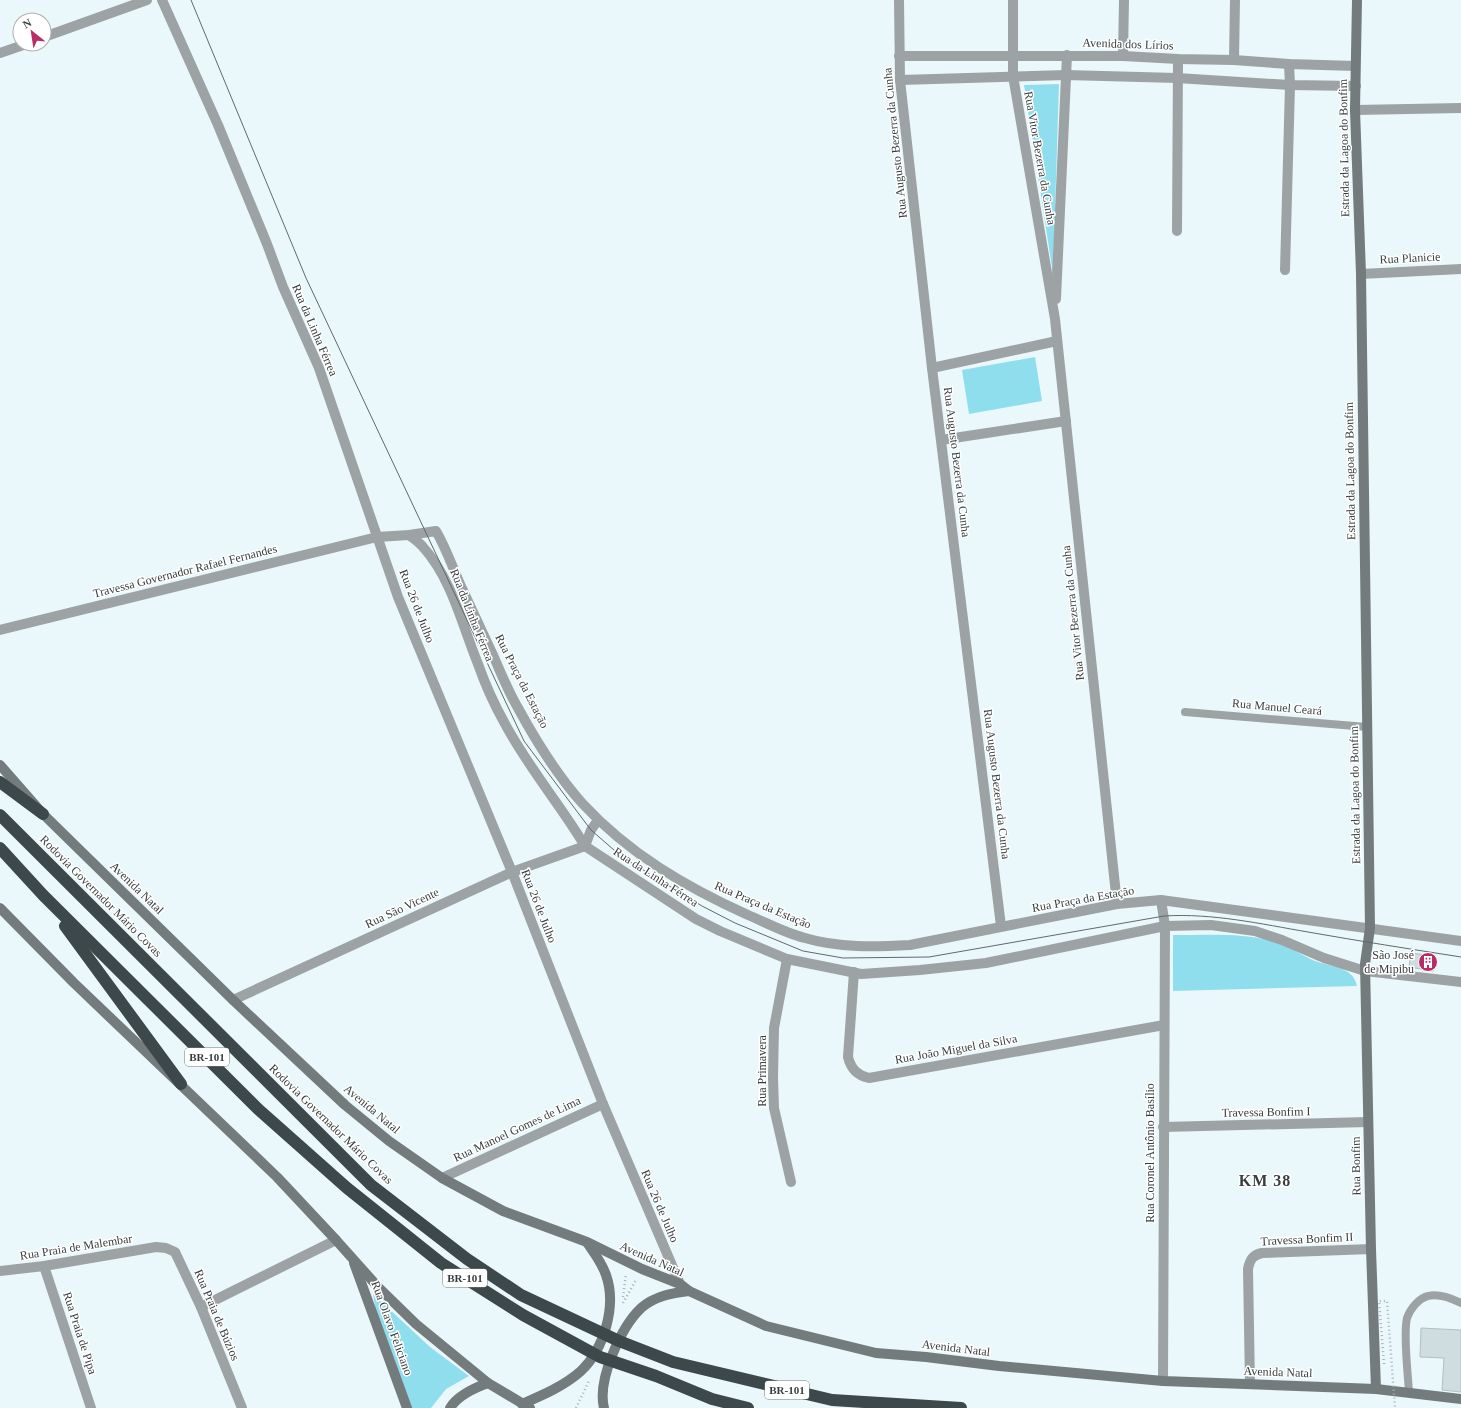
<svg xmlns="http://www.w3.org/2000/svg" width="1461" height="1408" font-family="'Times New Roman',serif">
	<rect width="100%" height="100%" fill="#eaf8fb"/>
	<!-- green -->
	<g fill="#8edeee">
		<polygon points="1059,84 1053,274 1024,85"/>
		<polygon points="1035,357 1042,401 969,414 962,370"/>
		<path d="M1173,935C1205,935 1249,932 1279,943C1292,948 1303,956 1315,961C1331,967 1353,966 1357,986L1173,991Z"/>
		<polygon points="373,1294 430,1347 469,1376 446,1389 431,1408 412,1408 377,1318"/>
	</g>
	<!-- building -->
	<g fill="#cfdde0" stroke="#b2bfc2">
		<polygon points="1411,953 1435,956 1433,971 1409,967"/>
		<polygon points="1421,1328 1461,1330 1461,1392 1442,1390 1444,1358 1420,1357"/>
	</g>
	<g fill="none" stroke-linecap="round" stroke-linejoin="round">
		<!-- path -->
		<g stroke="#a7b2b5" stroke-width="2.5" stroke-dasharray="1 3" stroke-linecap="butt">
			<polyline points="623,1297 626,1274"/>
			<polyline points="623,1303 636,1280"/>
			<polyline points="576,1408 589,1381"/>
		</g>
		<!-- lane -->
		<g stroke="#9da3a4" stroke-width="8">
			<polyline points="1185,712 1367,727"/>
			<path d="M1409,1393C1408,1373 1403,1335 1407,1318C1410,1309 1419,1298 1428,1296C1439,1293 1451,1298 1461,1303"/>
		</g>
		<!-- street -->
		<g stroke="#9da3a4" stroke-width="10">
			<polyline points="162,0 218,125 267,244 283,287 319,368 398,597 512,872 603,1104 680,1284"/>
			<polyline points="899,0 900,80 932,368 1001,926"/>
			<polyline points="1013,0 1013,76 1055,319 1117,904"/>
			<polyline points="44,37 147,0"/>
			<polyline points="0,53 26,44"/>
			<polyline points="899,56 1123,56 1178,59 1234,60 1289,64 1355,66"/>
			<polyline points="1123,56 1124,0"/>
			<polyline points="1234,60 1235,0"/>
			<polyline points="900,80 1066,75 1177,78 1290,85 1356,86"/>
			<polyline points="1355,110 1461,108"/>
			<polyline points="1177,231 1178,59"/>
			<polyline points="1285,270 1290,85 1289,64"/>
			<polyline points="1361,274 1461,269"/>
			<polyline points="1056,299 1067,55"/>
			<polyline points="932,368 1057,341"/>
			<polyline points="941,440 1066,421"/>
			<path d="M409,535C414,539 419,542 423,547C452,579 462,625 478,664C485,684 494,704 504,722C527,766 560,804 585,846L696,919L720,931L787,959L861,974L920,970L986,963L1165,926L1211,925L1255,931L1282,940L1324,958L1365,971L1461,982"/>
			<path d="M0,630L377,537L409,535L436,531C446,548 452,566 460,584C471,608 482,631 493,655C501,673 508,691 518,708C536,741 557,775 582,803C629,854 686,887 748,915C767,923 785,933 805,938C839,948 874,947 910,945L1117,904L1161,900L1461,941"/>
			<polyline points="1161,900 1165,926 1163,1381"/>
			<polyline points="787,959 774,1028 773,1078 774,1108 791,1182"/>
			<path d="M854,972L848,1057C851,1069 857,1075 869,1078L1164,1025"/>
			<polyline points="233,1000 512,872 585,846 591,830 598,820"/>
			<polyline points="1163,1127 1368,1122"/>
			<polyline points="442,1178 603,1104"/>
			<polyline points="44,1266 91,1408"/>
			<polyline points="0,1271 44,1266 156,1247 166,1248 175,1252 201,1307 242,1408"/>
			<polyline points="201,1307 336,1240"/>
			<path d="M1250,1384L1248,1269C1250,1259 1253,1255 1262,1253L1371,1249"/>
		</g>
		<!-- secondary -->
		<g stroke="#737b7d" stroke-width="10">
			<polyline points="1357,0 1355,110 1361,274 1370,928 1365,964 1371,1249 1376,1389"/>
			<polyline points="0,765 43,814 233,1000 345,1105 389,1141 442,1178 503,1211 587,1242 642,1269 680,1284 689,1291 766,1326 876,1353 926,1357 999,1366 1163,1381 1376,1389 1461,1399"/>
			<polyline points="0,908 74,983 277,1177 336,1240 378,1287 416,1324 488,1383 530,1408"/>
			<polyline points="354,1263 407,1408"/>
			<path d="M522,1404C543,1395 564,1386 581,1371C604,1349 617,1306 606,1275C602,1263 595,1254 588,1244"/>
			<path d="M450,1408C458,1395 474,1388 488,1383"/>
			<path d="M604,1408C597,1380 621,1327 641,1308C655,1296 672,1293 689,1291"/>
		</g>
		<!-- highway -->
		<g stroke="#3c484a" stroke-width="12">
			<polyline points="0,782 43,814"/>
			<polyline points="0,815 371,1185 467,1259 521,1295 619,1341 673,1362 832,1400 961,1408"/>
			<polyline points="0,848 43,895 258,1109 347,1188 441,1263 523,1315 600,1357 656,1376 712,1399 748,1408"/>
			<polyline points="65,926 181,1084"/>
		</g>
		<!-- tram -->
		<path stroke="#61696a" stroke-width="1" d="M191,0L306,278L524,741L591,830L622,857L702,906L735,923L803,951L843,958L929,957L1164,916C1213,913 1261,924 1308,932C1359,941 1410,949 1461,957"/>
		<!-- path-bridge -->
		<polyline stroke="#a7b2b5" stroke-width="2.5" stroke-dasharray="1 3" stroke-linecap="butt" points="1384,1364 1379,1301 1387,1301 1395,1408"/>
	</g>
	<!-- icons -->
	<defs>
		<symbol id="building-disc" viewBox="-11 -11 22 22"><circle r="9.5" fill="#b82d65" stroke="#fff"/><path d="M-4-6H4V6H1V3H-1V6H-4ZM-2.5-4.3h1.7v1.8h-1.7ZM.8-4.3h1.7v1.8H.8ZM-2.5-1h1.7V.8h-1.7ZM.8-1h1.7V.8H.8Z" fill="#fff"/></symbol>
	</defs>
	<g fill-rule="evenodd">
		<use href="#building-disc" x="1417" y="951" width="22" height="22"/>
	</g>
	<g text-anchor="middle" stroke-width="3" stroke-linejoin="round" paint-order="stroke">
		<!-- shield labels -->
		<g fill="#fff" stroke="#737778" stroke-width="1">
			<rect x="185" y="1048" width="44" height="18" rx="3"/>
			<rect x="443" y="1269" width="44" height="18" rx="3"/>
			<rect x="765" y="1381" width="44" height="18" rx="3"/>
		</g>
		<g font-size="11" font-weight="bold" fill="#373d3e">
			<text x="207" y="1061">BR-101</text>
			<text x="465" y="1282">BR-101</text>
			<text x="787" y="1394">BR-101</text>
		</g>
		<!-- street labels -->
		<g font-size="12" fill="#373d3e" stroke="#fff">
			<text transform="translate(1128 44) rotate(2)" y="4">Avenida dos Lírios</text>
			<text transform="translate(895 143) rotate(-96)" y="4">Rua Augusto Bezerra da Cunha</text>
			<text transform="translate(1344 148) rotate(-91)" y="4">Estrada da Lagoa do Bonfim</text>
			<text transform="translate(1040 158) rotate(80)" y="4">Rua Vitor Bezerra da Cunha</text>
			<text transform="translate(1410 258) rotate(-3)" y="4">Rua Planicie</text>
			<text transform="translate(315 330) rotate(67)" y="4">Rua da Linha Férrea</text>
			<text transform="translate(957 462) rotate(83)" y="4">Rua Augusto Bezerra da Cunha</text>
			<text transform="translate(1350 471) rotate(-91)" y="4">Estrada da Lagoa do Bonfim</text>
			<text transform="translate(185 571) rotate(-14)" y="4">Travessa Governador Rafael Fernandes</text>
			<text transform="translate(417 606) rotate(69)" y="4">Rua 26 de Julho</text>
			<text transform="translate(1073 613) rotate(-96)" y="4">Rua Vitor Bezerra da Cunha</text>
			<text transform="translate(472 615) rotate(68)" y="4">Rua da Linha Férrea</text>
			<text transform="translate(522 681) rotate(63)" y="4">Rua Praça da Estação</text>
			<text transform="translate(1277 707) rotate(5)" y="4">Rua Manuel Ceará</text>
			<text transform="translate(997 784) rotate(83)" y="4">Rua Augusto Bezerra da Cunha</text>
			<text transform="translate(1355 795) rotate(-91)" y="4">Estrada da Lagoa do Bonfim</text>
			<text transform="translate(656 877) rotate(33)" y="4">Rua da Linha Férrea</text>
			<text transform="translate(137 888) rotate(44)" y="4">Avenida Natal</text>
			<text transform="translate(101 896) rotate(45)" y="4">Rodovia Governador Mário Covas</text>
			<text transform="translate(1083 899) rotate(-10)" y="4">Rua Praça da Estação</text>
			<text transform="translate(763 905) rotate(23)" y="4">Rua Praça da Estação</text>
			<text transform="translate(539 906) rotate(69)" y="4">Rua 26 de Julho</text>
			<text transform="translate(402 908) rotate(-25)" y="4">Rua São Vicente</text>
			<text transform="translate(956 1049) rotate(-10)" y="4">Rua João Miguel da Silva</text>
			<text transform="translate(762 1071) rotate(-90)" y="4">Rua Primavera</text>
			<text transform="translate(372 1109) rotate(40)" y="4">Avenida Natal</text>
			<text transform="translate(1266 1112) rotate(-1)" y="4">Travessa Bonfim I</text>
			<text transform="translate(331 1124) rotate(44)" y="4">Rodovia Governador Mário Covas</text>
			<text transform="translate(517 1129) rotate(-25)" y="4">Rua Manoel Gomes de Lima</text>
			<text transform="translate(1150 1153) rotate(-90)" y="4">Rua Coronel Antônio Basílio</text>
			<text transform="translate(1356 1166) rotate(-91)" y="4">Rua Bonfim</text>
			<text transform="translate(660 1206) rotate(67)" y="4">Rua 26 de Julho</text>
			<text transform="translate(1307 1239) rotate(-3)" y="4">Travessa Bonfim II</text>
			<text transform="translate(76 1247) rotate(-9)" y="4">Rua Praia de Malembar</text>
			<text transform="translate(652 1259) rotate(24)" y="4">Avenida Natal</text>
			<text transform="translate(217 1315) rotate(67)" y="4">Rua Praia de Búzios</text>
			<text transform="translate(392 1328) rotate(70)" y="4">Rua Olavo Feliciano</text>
			<text transform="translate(80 1333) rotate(72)" y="4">Rua Praia de Pipa</text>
			<text transform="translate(956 1348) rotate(7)" y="4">Avenida Natal</text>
			<text transform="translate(1278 1372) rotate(2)" y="4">Avenida Natal</text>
		</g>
		<!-- poi labels -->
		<g font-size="12" fill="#373d3e" stroke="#fff" text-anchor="end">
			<text x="1414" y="959">São José<tspan x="1414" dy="14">de Mipibu</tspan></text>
		</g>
		<!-- district labels -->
		<g font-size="16" font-weight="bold" letter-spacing="1" fill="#373d3e" stroke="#fff">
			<text x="1265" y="1186">KM 38</text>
		</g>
	</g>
	<!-- north arrow -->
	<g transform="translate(32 32) rotate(330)"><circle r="19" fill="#ffffff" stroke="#afb1b2"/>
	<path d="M0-3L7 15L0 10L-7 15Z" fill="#b82d65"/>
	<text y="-6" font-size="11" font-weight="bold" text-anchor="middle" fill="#373d3e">N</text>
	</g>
</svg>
